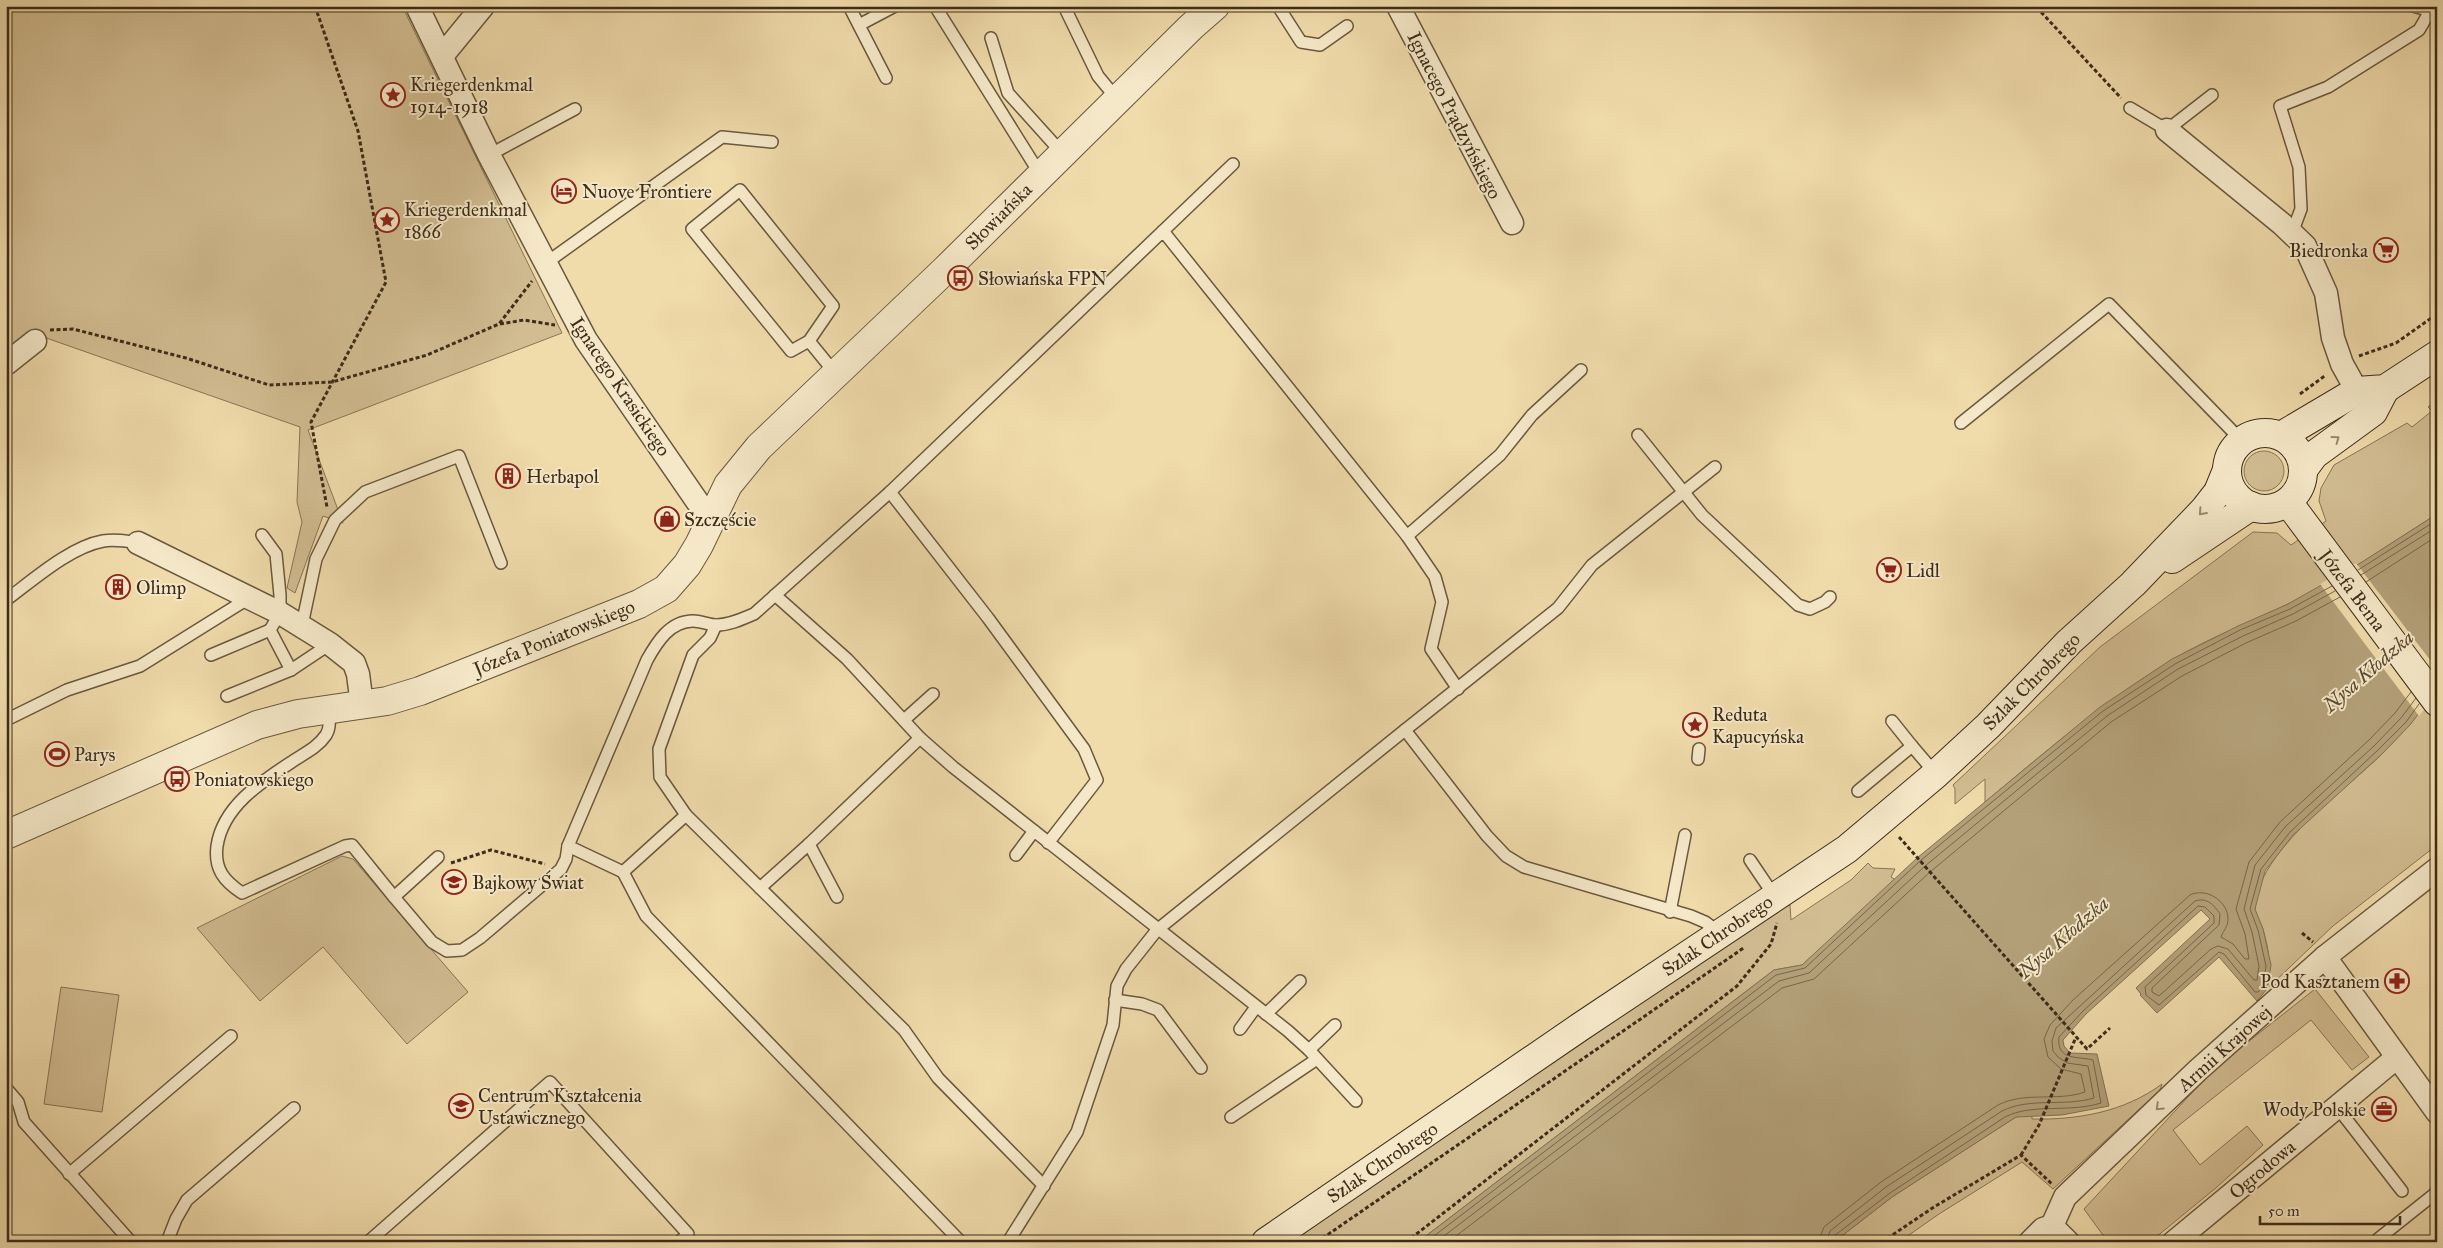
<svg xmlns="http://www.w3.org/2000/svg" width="2443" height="1248" font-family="'IM FELL Great Primer',serif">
	<rect width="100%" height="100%" fill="#f0dbab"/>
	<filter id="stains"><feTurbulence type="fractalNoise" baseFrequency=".004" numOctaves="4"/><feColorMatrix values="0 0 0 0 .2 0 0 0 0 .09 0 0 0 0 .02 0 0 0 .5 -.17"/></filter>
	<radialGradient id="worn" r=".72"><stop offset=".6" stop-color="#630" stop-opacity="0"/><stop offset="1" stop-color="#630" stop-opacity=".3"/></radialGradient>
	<!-- green -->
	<g fill="#d2bd92" stroke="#887456">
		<polygon points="6,6 402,6 562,333 308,430 343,523 323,516 295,593 287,588 302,522 297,502 300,427 32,333 6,352"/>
		<path d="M2437,401V514C2388,545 2340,579 2288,604C2249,623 2208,638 2172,660C2104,701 2045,752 1985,802V779L1955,804V789L1953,785L2100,647L2253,532L2277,533L2291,545L2326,521L2319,501L2321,488L2334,465L2407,423L2412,427L2432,411L2428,407Z"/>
		<circle cx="2264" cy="471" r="20"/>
		<path d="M2437,689V845L2333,926L2267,989C2272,969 2269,950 2263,929C2261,923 2255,915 2255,908C2257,851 2345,791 2383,753C2403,733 2420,711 2437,689Z"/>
		<polygon points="342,856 353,859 468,992 407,1044 323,947 260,1001 197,928"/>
		<polygon points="1868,863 1873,868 1895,869 1891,877 1896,880 1802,965 1774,970 1418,1242 1285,1242 1774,910 1790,905 1791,920 1851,880"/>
		<polygon points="61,987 119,995 102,1112 44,1104"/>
		<polygon points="2315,989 2369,1057 2352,1070 2311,1020 2173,1130 2200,1165 2247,1126 2263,1145 2217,1187 2150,1242 2108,1242 2084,1209 2215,1068"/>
		<path d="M2162,1084L2160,1090L2053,1189L2022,1162L1939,1214L1899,1242H1834L1892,1197L2016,1117L2032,1114V1119C2078,1120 2124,1112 2162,1084Z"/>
	</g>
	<!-- water -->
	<polygon fill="#b3a079" stroke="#847253" points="2437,514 2437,689 2410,725 2382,754 2293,835 2265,871 2255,909 2263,929 2271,965 2267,989 2257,1001 2219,957 2157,1013 2140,995 2141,994 2136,988 2210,919 2201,910 2086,1014 2063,1040 2064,1046 2070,1053 2097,1054 2109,1106 2062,1115 2016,1117 1892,1197 1834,1242 1418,1242 1774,970 1802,965 1917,858 2100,707 2172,659 2238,626 2288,604 2362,562"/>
	<!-- pier -->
	<polygon fill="#f0dbab" points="2356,563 2437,669 2437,693 2419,716 2320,584"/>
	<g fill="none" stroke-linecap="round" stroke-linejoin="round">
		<!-- shore -->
		<g stroke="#786649" stroke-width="1">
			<polyline points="2358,570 2437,520"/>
			<polyline points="2361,575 2437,527"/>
			<polyline points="2366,582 2437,536"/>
			<polyline points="1426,1242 1776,975 1805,968 1920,861 2103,711 2175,664 2240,630 2290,609 2332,586"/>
			<polyline points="1436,1242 1779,981 1809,973 1925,866 2107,716 2178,669 2243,636 2293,614 2335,591"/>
			<polyline points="1448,1242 1782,988 1814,979 1930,872 2111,722 2182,676 2246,643 2296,621 2340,597"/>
			<path d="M1818,1242L1824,1227L1881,1182L1998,1105C2026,1091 2056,1102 2085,1092L2081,1074L2061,1069L2048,1057L2044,1039L2050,1025L2073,1000L2190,895C2206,887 2228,901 2228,919C2228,927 2223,931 2221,937L2233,944L2245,959H2249L2245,934L2236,909L2249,862L2280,822L2369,740L2395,713L2411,692"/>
			<path d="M1826,1242L1830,1231L1886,1187L2002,1111C2030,1097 2064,1107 2094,1098L2088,1066L2067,1063L2058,1057L2053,1051L2052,1041L2056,1028L2195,901C2207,897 2214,905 2220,914L2219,925L2152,988V992L2159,996L2211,949L2218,946L2228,949L2254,980H2257L2259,966L2252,932L2244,909L2255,865L2285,827L2374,746L2401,718L2416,698"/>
			<path d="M1832,1242L1834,1236L1890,1193L2005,1117C2032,1103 2070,1113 2101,1103L2093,1060C2078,1056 2056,1061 2059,1037L2083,1011L2198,906L2205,907L2214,916V923L2145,987L2146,995L2159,1005L2219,952L2224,954L2255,992H2258L2263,987L2266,966L2258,930L2250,909L2261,869L2290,832L2378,750L2406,722L2419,704"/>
		</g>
		<defs>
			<g id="service">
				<polyline points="849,6 886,78"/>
				<polyline points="935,6 1040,174"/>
				<polyline points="1064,6 1098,76 1117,99"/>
				<polyline points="1278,6 1301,42 1320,45 1347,26"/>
				<polyline points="2413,6 2435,12"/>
				<polyline points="859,25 895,6"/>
				<polyline points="991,38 1008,93 1062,153"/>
				<polyline points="2130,108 2167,130 2212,95"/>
				<polyline points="489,155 575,109"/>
				<polyline points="1163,231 1233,164"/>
				<polyline points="2292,233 2301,209 2299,167 2280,106 2328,87 2419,30 2430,11"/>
				<polyline points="546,263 722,137 772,142"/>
				<polyline points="809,341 833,306 740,190 692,229 791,351 809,341 835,373"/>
				<polyline points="1961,423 2109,304 2241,440"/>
				<polyline points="1638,435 1702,515 1798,605 1810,609 1825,602 1830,597"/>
				<polyline points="890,492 988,618 1084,749 1097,780 1048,843"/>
				<polyline points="262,535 276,554 280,595 280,613 270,630 291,670 330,644"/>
				<polyline points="1407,536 1500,455 1532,415 1581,370"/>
				<polyline points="775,595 847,659 920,738 953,767 1288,1031 1309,1050 1356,1101"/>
				<path d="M6,600C33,580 70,547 103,541C115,539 126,541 138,543"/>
				<polyline points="302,625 316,559 335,520 365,492 459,456 501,563"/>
				<polyline points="211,655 270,630"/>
				<polyline points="227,696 291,670"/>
				<path d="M328,709C329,718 331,727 326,735C318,747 305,753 293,761C261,782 223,806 217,846C214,869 224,881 242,893L345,846L352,845L394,897"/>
				<polyline points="6,720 67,690 140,666 249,598"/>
				<polyline points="904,720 933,694"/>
				<polyline points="1892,721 1912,746"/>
				<polyline points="1405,730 1558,608 1592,565 1715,467"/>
				<polyline points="1698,759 1699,749"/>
				<polyline points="1858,791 1912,746 1936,774"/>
				<polyline points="686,815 660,777 659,749 693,655 710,638 716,625"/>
				<polyline points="809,844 837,897"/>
				<polyline points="568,846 623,872 646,916 961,1242"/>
				<polyline points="1016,855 1034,831"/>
				<path d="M438,857L394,897L432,942L447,951L462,950L480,938L561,869L566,859L568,846L647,660C657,642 670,621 693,621C701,621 709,625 717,625C730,625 742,619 754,614L890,492L1163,231L1407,536L1435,577L1442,602L1431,649L1458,689"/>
				<polyline points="1750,860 1775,897"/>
				<polyline points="623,872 686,815 904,1030 938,1078 1044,1186"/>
				<polyline points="760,888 809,844 920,738"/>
				<polyline points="1670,912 1685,835"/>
				<polyline points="1115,1000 1142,1004 1158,1010 1201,1068"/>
				<polyline points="1266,1014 1300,981"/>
				<polyline points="1240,1029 1256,1007"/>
				<polyline points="1309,1050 1335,1025"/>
				<polyline points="6,1088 18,1102 24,1122 131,1242"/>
				<polyline points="2337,1107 2402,1191"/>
				<polyline points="1231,1117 1317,1059"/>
				<polyline points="69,1174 231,1036"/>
				<polyline points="2378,1239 2437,1192"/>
				<polyline points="167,1242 176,1219 187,1200 294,1108"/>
				<polyline points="368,1242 550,1082 688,1234 679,1242"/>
				<polyline points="1008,1242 1077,1132 1113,1025 1117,986 1126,969 1157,930 1405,730 1487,836 1506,856 1524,867 1691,916 1705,922 1720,933"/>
			</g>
			<g id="minor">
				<polyline points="417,6 489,155 586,340 710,520"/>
				<polyline points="1398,6 1512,223"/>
				<polyline points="442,56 483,6"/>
				<polyline points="2167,130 2282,224 2305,246 2326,293 2333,338 2342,364 2357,391"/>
				<polyline points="6,364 35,341"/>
				<polyline points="138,543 280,613 330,644 354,663 358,674 362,705"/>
				<polyline points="2325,957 2437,1112"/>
				<polyline points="2052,1226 2068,1242"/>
				<polyline points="2030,1242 2043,1229 2052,1226 2065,1197 2198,1070 2325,957 2437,869"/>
				<polyline points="2174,1242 2396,1058"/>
			</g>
			<polyline id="tertiary" points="6,835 257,725 298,714 387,701 420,691 639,604 666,589 687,565 699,545 728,485 759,447 945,270 1191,27 1215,6"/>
			<g id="secondary">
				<circle cx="2265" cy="471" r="38"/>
				<polyline points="2281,436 2357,391 2385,389 2437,355"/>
				<polyline points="2303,470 2314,455 2373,412 2385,389"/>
				<polyline points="2288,502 2437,702"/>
				<polyline points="2172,559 2251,506"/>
				<polyline points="1266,1242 1580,1027 1847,849 1936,774 1988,726 2069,642 2133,584 2204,510 2218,492 2227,470"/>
			</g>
		</defs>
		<!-- service casing -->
		<use href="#service" stroke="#6a583e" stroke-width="14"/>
		<!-- minor casing -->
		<use href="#minor" stroke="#6a583e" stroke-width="25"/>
		<!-- tertiary casing -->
		<use href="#tertiary" stroke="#6a583e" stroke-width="30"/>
		<!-- secondary casing -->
		<use href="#secondary" stroke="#3d2c19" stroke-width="30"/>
		<!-- path -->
		<g stroke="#3d2c19" stroke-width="3" stroke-dasharray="4 2.5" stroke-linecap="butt">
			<polyline points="315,6 358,131 386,282 311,422 327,507"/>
			<polyline points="2039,6 2041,12 2121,98"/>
			<polyline points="500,324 524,320 555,325"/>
			<polyline points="50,330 73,329 186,358 269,385 332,382 427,355 499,324 532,281"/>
			<polyline points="2359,356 2396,343 2437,314"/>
			<polyline points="2300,394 2326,375"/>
			<polyline points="1899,837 2087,1049 2110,1028"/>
			<polyline points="451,863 491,850 545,864"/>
			<polyline points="2302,933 2313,942"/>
			<polyline points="2021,1155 2039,1125 2076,1037"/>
			<polyline points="1317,1242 1745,947"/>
			<polyline points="1406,1242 1737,986 1771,944 1777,923"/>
			<polyline points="1882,1242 1934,1207 2021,1155 2052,1184"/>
		</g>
		<!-- service -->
		<use href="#service" stroke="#f5e8c8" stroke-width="11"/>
		<!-- minor -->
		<use href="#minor" stroke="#f5e8c8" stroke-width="22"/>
		<!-- tertiary -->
		<use href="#tertiary" stroke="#f5e8c8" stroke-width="28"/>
		<!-- secondary -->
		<use href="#secondary" stroke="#f5e8c8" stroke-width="28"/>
	</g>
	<!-- one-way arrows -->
	<defs><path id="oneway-chevron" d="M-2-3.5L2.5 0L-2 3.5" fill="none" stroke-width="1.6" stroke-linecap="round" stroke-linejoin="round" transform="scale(1.25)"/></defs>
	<g stroke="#998a70">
		<use href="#oneway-chevron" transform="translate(2336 439) rotate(-36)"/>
		<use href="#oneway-chevron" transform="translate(2202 512) rotate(132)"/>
		<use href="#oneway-chevron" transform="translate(2159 1107) rotate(136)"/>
	</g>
	<!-- icons -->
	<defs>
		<symbol id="sight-ring" viewBox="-11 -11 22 22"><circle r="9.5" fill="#f5e8c8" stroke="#8f2418" stroke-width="1.5"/><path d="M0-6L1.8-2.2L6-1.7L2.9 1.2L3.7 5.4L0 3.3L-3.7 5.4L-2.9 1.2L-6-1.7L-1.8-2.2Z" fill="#8f2418"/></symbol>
		<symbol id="hotel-ring" viewBox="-11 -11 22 22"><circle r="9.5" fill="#f5e8c8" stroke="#8f2418" stroke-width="1.5"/><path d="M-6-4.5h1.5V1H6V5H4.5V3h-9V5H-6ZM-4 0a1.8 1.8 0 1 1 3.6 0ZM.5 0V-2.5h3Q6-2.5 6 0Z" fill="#8f2418"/></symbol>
		<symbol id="supermarket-ring" viewBox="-11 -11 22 22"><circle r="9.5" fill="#f5e8c8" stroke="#8f2418" stroke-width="1.5"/><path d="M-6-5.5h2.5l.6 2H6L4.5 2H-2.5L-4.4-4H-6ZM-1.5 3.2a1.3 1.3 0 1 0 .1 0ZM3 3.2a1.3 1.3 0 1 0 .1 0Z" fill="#8f2418"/></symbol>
		<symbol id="bus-ring" viewBox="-11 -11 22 22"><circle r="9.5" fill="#f5e8c8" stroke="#8f2418" stroke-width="1.5"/><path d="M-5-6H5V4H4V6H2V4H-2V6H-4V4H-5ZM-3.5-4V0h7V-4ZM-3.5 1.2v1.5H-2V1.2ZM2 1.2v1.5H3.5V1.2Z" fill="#8f2418"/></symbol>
		<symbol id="building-ring" viewBox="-11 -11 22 22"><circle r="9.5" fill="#f5e8c8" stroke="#8f2418" stroke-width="1.5"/><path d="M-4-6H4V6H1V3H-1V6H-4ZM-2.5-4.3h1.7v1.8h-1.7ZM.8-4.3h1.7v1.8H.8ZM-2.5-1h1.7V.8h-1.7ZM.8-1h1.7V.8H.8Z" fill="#8f2418"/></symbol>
		<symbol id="shop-ring" viewBox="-11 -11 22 22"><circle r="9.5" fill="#f5e8c8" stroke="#8f2418" stroke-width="1.5"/><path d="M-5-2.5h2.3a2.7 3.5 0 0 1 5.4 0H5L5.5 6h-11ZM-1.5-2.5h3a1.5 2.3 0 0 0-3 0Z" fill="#8f2418"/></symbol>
		<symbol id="stadium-ring" viewBox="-11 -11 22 22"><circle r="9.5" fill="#f5e8c8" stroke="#8f2418" stroke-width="1.5"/><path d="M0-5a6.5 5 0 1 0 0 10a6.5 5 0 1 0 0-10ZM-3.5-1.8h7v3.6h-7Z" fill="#8f2418"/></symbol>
		<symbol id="school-ring" viewBox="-11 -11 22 22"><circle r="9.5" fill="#f5e8c8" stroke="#8f2418" stroke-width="1.5"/><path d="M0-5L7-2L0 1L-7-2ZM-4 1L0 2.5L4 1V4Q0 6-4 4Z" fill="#8f2418"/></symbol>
		<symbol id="pharmacy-ring" viewBox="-11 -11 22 22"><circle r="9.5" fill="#f5e8c8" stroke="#8f2418" stroke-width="1.5"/><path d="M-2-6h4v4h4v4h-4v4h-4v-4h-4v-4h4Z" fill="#8f2418"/></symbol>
		<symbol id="office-ring" viewBox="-11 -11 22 22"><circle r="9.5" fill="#f5e8c8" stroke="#8f2418" stroke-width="1.5"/><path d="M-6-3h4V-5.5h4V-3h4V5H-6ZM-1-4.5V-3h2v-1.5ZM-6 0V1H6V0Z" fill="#8f2418"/></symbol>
	</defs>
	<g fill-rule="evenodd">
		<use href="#sight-ring" x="379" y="81" width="28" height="28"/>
		<use href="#hotel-ring" x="550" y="177" width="28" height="28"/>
		<use href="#sight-ring" x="373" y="206" width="28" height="28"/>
		<use href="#supermarket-ring" x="2372" y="236" width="28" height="28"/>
		<use href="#bus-ring" x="946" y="264" width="28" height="28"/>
		<use href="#building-ring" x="494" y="462" width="28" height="28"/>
		<use href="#shop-ring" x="653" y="505" width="28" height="28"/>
		<use href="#supermarket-ring" x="1875" y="556" width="28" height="28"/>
		<use href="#building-ring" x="104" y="573" width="28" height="28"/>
		<use href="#sight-ring" x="1681" y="711" width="28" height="28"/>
		<use href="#stadium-ring" x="43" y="740" width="28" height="28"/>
		<use href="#bus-ring" x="163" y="765" width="28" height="28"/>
		<use href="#school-ring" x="440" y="868" width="28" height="28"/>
		<use href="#pharmacy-ring" x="2383" y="967" width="28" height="28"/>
		<use href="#school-ring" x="447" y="1092" width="28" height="28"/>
		<use href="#office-ring" x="2370" y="1095" width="28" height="28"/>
	</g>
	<g text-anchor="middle" stroke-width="4" stroke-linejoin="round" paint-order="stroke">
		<!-- poi labels -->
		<g font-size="19" fill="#3d2c19" stroke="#f5e8c8" text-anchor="start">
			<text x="410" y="91">Kriegerdenkmal<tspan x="410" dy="22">1914-1918</tspan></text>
			<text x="582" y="198">Nuove Frontiere</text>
			<text x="404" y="216">Kriegerdenkmal<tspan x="404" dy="22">1866</tspan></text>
			<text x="2368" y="257" text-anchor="end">Biedronka</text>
			<text x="978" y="285">Słowiańska FPN</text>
			<text x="526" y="483">Herbapol</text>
			<text x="684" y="526">Szczęście</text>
			<text x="1906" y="577">Lidl</text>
			<text x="136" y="594">Olimp</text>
			<text x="1712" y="721">Reduta<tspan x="1712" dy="22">Kapucyńska</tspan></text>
			<text x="74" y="761">Parys</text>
			<text x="194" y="786">Poniatowskiego</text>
			<text x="472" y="889">Bajkowy Świat</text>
			<text x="2380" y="988" text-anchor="end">Pod Kasztanem</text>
			<text x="478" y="1102">Centrum Kształcenia<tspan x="478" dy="22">Ustawicznego</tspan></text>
			<text x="2366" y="1116" text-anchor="end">Wody Polskie</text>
		</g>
		<!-- street labels -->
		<g font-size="19" fill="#3d2c19" stroke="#f5e8c8">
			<text transform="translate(1455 115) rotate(63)" y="7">Ignacego Prądzyńskiego</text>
			<text transform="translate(998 216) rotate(-45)" y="7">Słowiańska</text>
			<text transform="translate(621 386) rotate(56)" y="7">Ignacego Krasickiego</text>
			<text transform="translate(2353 590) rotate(53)" y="7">Józefa Bema</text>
			<text transform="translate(554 637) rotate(-22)" y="7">Józefa Poniatowskiego</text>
			<text transform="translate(2031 681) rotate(-45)" y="7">Szlak Chrobrego</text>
			<text transform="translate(1717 935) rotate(-34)" y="7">Szlak Chrobrego</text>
			<text transform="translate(2224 1048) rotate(-42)" y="7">Armii Krajowej</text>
			<text transform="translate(1382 1162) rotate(-34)" y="7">Szlak Chrobrego</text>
			<text transform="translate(2262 1169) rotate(-40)" y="7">Ogrodowa</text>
		</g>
		<!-- water labels -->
		<g font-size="20" font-style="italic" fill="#5a4931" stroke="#f5e8c8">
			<text transform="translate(2368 671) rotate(-41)" y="7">Nysa Kłodzka</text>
			<text transform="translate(2063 937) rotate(-41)" y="7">Nysa Kłodzka</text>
		</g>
	</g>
	<!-- margin -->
	<rect width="2443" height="1248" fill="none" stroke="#f0dbab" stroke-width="25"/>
	<rect x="8" y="8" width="2428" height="1233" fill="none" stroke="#3d2c19" stroke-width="2.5"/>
	<rect x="12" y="12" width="2418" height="1223" fill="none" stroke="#3d2c19"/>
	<!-- scale -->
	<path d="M2260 1216v8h140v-8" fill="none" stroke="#3d2c19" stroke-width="2.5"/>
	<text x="2268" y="1216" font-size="15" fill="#3d2c19" stroke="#f5e8c8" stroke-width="4" paint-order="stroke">50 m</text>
	<rect width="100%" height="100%" filter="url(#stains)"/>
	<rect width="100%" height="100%" fill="url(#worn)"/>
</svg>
